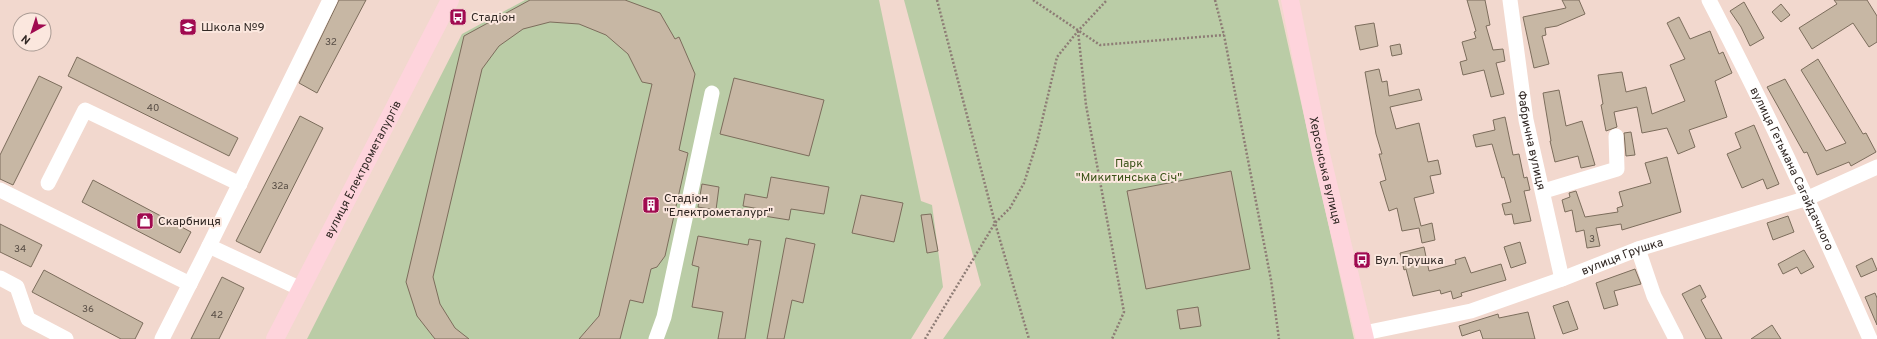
<svg xmlns="http://www.w3.org/2000/svg" width="1877" height="339" font-family="Overpass,sans-serif">
	<rect width="100%" height="100%" fill="#f2d8ce"/>
	<!-- green -->
	<g fill="#bacca6">
		<polygon points="525,0 879,0 921,201 932,205 943,287 911,339 307,339 462,34"/>
		<polygon points="904,0 1278,0 1354,339 943,339 981,285"/>
	</g>
	<!-- building -->
	<g fill="#c7b7a4" stroke="#7c6d5c">
		<polygon points="339,0 366,0 317,93 299,83"/>
		<polygon points="530,0 625,0 660,13 675,39 679,37 695,74 679,150 688,153 665,256 657,267 651,269 643,303 630,300 620,339 579,339 599,316 652,84 642,82 628,54 606,35 579,24 550,22 523,29 499,46 482,69 433,277 440,304 455,328 469,339 435,339 417,316 406,282 464,36"/>
		<polygon points="1467,0 1485,0 1490,25 1486,26 1493,50 1503,49 1505,61 1496,63 1504,94 1491,97 1484,70 1463,75 1460,62 1467,60 1462,42 1476,38 1474,32 1476,31"/>
		<polygon points="1562,0 1579,0 1585,14 1557,26 1545,28 1546,35 1542,36 1549,64 1534,68 1523,17 1566,8"/>
		<polygon points="1834,0 1867,0 1877,16 1877,42 1869,47 1853,23 1812,49 1799,28 1837,4"/>
		<polygon points="1744,2 1764,38 1750,46 1741,27 1730,11"/>
		<polygon points="1781,4 1790,15 1781,22 1772,12"/>
		<polygon points="1679,17 1690,39 1710,31 1719,54 1723,52 1732,73 1715,81 1727,117 1689,130 1695,147 1678,154 1667,128 1642,133 1637,107 1614,112 1617,127 1606,131 1601,105 1603,104 1598,75 1622,72 1626,92 1646,87 1652,114 1685,101 1670,65 1685,59 1667,23"/>
		<polygon points="1374,23 1378,46 1360,50 1355,26"/>
		<polygon points="1400,44 1402,54 1392,56 1390,46"/>
		<polygon points="77,57 238,138 229,156 68,76"/>
		<polygon points="1818,59 1863,134 1866,133 1876,152 1851,166 1849,162 1817,175 1807,152 1804,153 1767,87 1785,79 1826,151 1846,143 1801,70"/>
		<polygon points="1379,69 1382,82 1387,81 1389,96 1419,89 1422,100 1390,107 1396,129 1419,123 1428,162 1438,160 1441,174 1430,176 1434,193 1414,198 1421,226 1432,223 1435,240 1422,243 1419,228 1402,231 1397,208 1389,211 1380,182 1386,180 1379,154 1382,154 1376,134 1365,72"/>
		<polygon points="39,76 62,87 13,185 0,179 0,155"/>
		<polygon points="734,78 824,100 809,156 720,134"/>
		<polygon points="1559,90 1566,126 1582,121 1595,165 1581,168 1578,156 1555,162 1550,141 1551,141 1543,93"/>
		<polygon points="300,116 323,128 260,253 236,241"/>
		<polygon points="1505,117 1513,155 1519,154 1524,178 1527,177 1530,190 1524,191 1531,221 1514,224 1512,214 1505,215 1502,204 1511,202 1504,177 1502,178 1492,144 1476,147 1473,135 1495,130 1493,120"/>
		<polygon points="1754,125 1779,184 1767,189 1763,179 1742,188 1727,154 1741,148 1735,133"/>
		<polygon points="1631,132 1635,155 1626,156 1624,133"/>
		<polygon points="1667,157 1681,212 1622,230 1621,224 1596,228 1600,246 1587,248 1584,230 1576,232 1572,210 1565,212 1562,200 1570,197 1569,193 1576,191 1585,217 1618,212 1617,208 1623,206 1619,192 1651,183 1645,163"/>
		<polygon points="1231,171 1250,269 1146,289 1127,191"/>
		<polygon points="771,177 829,187 824,214 791,209 789,220 764,216 765,210 743,206 745,194 767,198"/>
		<polygon points="93,180 191,232 180,253 82,202"/>
		<polygon points="702,184 719,187 716,210 698,207"/>
		<polygon points="861,195 903,203 894,242 852,233"/>
		<polygon points="931,214 938,251 927,253 921,215"/>
		<polygon points="1788,216 1794,232 1773,240 1767,223"/>
		<polygon points="0,224 42,245 31,267 0,252"/>
		<polygon points="698,236 748,245 749,239 761,241 745,339 718,339 723,312 692,307 699,267 692,265"/>
		<polygon points="786,238 815,244 803,303 792,300 784,339 767,339"/>
		<polygon points="1520,242 1526,263 1511,268 1504,247"/>
		<polygon points="1424,247 1429,271 1456,264 1455,260 1465,257 1471,273 1501,264 1506,280 1461,293 1462,296 1453,299 1451,291 1441,294 1440,290 1413,296 1406,269 1404,270 1400,253"/>
		<polygon points="1804,250 1814,267 1801,274 1797,267 1783,274 1778,264"/>
		<polygon points="1872,258 1877,270 1861,277 1856,266"/>
		<polygon points="1635,269 1641,284 1614,291 1618,305 1604,309 1596,283"/>
		<polygon points="44,270 143,323 135,339 121,339 32,292"/>
		<polygon points="222,277 244,288 219,339 191,339"/>
		<polygon points="1700,285 1706,297 1701,300 1722,339 1706,339 1682,294"/>
		<polygon points="1875,293 1877,298 1877,325 1865,297"/>
		<polygon points="1568,301 1578,329 1563,334 1553,306"/>
		<polygon points="1198,307 1201,326 1180,329 1177,310"/>
		<polygon points="1528,312 1535,339 1483,339 1480,330 1462,336 1459,326 1498,314 1499,318"/>
		<polygon points="1772,325 1781,339 1751,339"/>
	</g>
	<g fill="none" stroke-linecap="round" stroke-linejoin="round">
		<!-- path -->
		<g stroke="#8d7c75" stroke-width="2.5" stroke-dasharray="2 2" stroke-linecap="butt">
			<polyline points="937,0 995,223 1029,339"/>
			<polyline points="1033,0 1100,45 1224,35"/>
			<polyline points="1215,0 1224,35 1271,280 1279,339"/>
			<polyline points="1078,31 1086,105 1124,312 1112,339"/>
			<polyline points="925,339 995,223 1010,208 1024,183 1037,142 1057,57 1078,31 1107,0"/>
		</g>
		<!-- minor -->
		<g stroke="#fff" stroke-width="15">
			<path id="s1" d="M1510,0L1526,120L1562,279"/>
			<path id="s2" d="M1709,0C1767,111 1820,224 1870,339"/>
			<polyline points="48,183 85,110 240,184"/>
			<polyline points="0,190 190,284"/>
			<polyline points="1544,191 1617,169 1616,136"/>
			<polyline points="209,246 301,289"/>
			<polyline points="1638,249 1654,296 1676,339"/>
			<polyline points="0,278 17,287 28,319 66,339"/>
			<path id="s3" d="M1364,333L1471,311L1562,279L1638,249L1808,198L1877,167"/>
			<polyline points="162,339 209,246 330,0"/>
			<polyline points="656,339 664,317 712,93"/>
		</g>
		<!-- major -->
		<g stroke="#fed4dc" stroke-width="18">
			<path id="s4" d="M1290,0L1321,154L1365,339"/>
			<path id="s5" d="M275,339L450,0"/>
		</g>
	</g>
	<!-- icons -->
	<defs>
		<symbol id="bus-square" viewBox="-11 -11 22 22"><rect x="-9" y="-9" width="18" height="18" rx="4" fill="#a00a50" stroke="#fbe7de"/><path d="M-5-6H5V4H4V6H2V4H-2V6H-4V4H-5ZM-3.5-4V0h7V-4ZM-3.5 1.2v1.5H-2V1.2ZM2 1.2v1.5H3.5V1.2Z" fill="#fff"/></symbol>
		<symbol id="school-square" viewBox="-11 -11 22 22"><rect x="-9" y="-9" width="18" height="18" rx="4" fill="#a00a50" stroke="#fbe7de"/><path d="M0-5L7-2L0 1L-7-2ZM-4 1L0 2.5L4 1V4Q0 6-4 4Z" fill="#fff"/></symbol>
		<symbol id="building-square" viewBox="-11 -11 22 22"><rect x="-9" y="-9" width="18" height="18" rx="4" fill="#a00a50" stroke="#fbe7de"/><path d="M-4-6H4V6H1V3H-1V6H-4ZM-2.5-4.3h1.7v1.8h-1.7ZM.8-4.3h1.7v1.8H.8ZM-2.5-1h1.7V.8h-1.7ZM.8-1h1.7V.8H.8Z" fill="#fff"/></symbol>
		<symbol id="shop-square" viewBox="-11 -11 22 22"><rect x="-9" y="-9" width="18" height="18" rx="4" fill="#a00a50" stroke="#fbe7de"/><path d="M-5-2.5h2.3a2.7 3.5 0 0 1 5.4 0H5L5.5 6h-11ZM-1.5-2.5h3a1.5 2.3 0 0 0-3 0Z" fill="#fff"/></symbol>
	</defs>
	<g fill-rule="evenodd">
		<use href="#bus-square" x="448" y="7" width="20" height="20"/>
		<use href="#school-square" x="178" y="17" width="20" height="20"/>
		<use href="#building-square" x="641" y="195" width="20" height="20"/>
		<use href="#shop-square" x="135" y="211" width="20" height="20"/>
		<use href="#bus-square" x="1352" y="250" width="20" height="20"/>
	</g>
	<g text-anchor="middle" stroke-width="4" stroke-linejoin="round" paint-order="stroke">
		<!-- number labels -->
		<g font-size="10" fill="#564c44">
			<text x="331" y="45">32</text>
			<text x="153" y="111">40</text>
			<text x="280" y="189">32а</text>
			<text x="1592" y="242">3</text>
			<text x="20" y="252">34</text>
			<text x="88" y="312">36</text>
			<text x="217" y="318">42</text>
		</g>
		<!-- poi labels -->
		<g font-size="12" fill="#312824" stroke="#fbe7de" text-anchor="start">
			<text x="471" y="21">Стадіон</text>
			<text x="201" y="31">Школа №9</text>
			<text x="664" y="202">Стадіон<tspan x="664" dy="14">"Електрометалург"</tspan></text>
			<text x="158" y="225">Скарбниця</text>
			<text x="1375" y="264">Вул. Грушка</text>
		</g>
		<!-- street labels -->
		<g font-size="12" fill="#312824" stroke="#fbe7de">
			<text dy="4" stroke="none"><textPath href="#s1" startOffset="142">Фабрична вулиця</textPath></text>
			<text dy="4" stroke="none"><textPath href="#s2" startOffset="188">вулиця Гетьмана Сагайдачного</textPath></text>
			<text dy="4" stroke="none"><textPath href="#s5" startOffset="191">вулиця Електрометалургів</textPath></text>
			<text dy="4" stroke="none"><textPath href="#s4" startOffset="174">Херсонська вулиця</textPath></text>
			<text dy="4" stroke="none"><textPath href="#s3" startOffset="270">вулиця Грушка</textPath></text>
		</g>
		<!-- park labels -->
		<g font-size="12" fill="#3b5318" stroke="#fbe7de">
			<text x="1129" y="167">Парк<tspan x="1129" dy="14">"Микитинська Січ"</tspan></text>
		</g>
	</g>
	<!-- north arrow -->
	<g transform="translate(32 32) rotate(219)"><circle r="19" fill="#fbe7de" stroke="#aa9b94"/>
	<path d="M0-3L7 15L0 10L-7 15Z" fill="#a00a50"/>
	<text y="-6" font-size="11" font-weight="bold" text-anchor="middle" fill="#312824">N</text>
	</g>
</svg>
